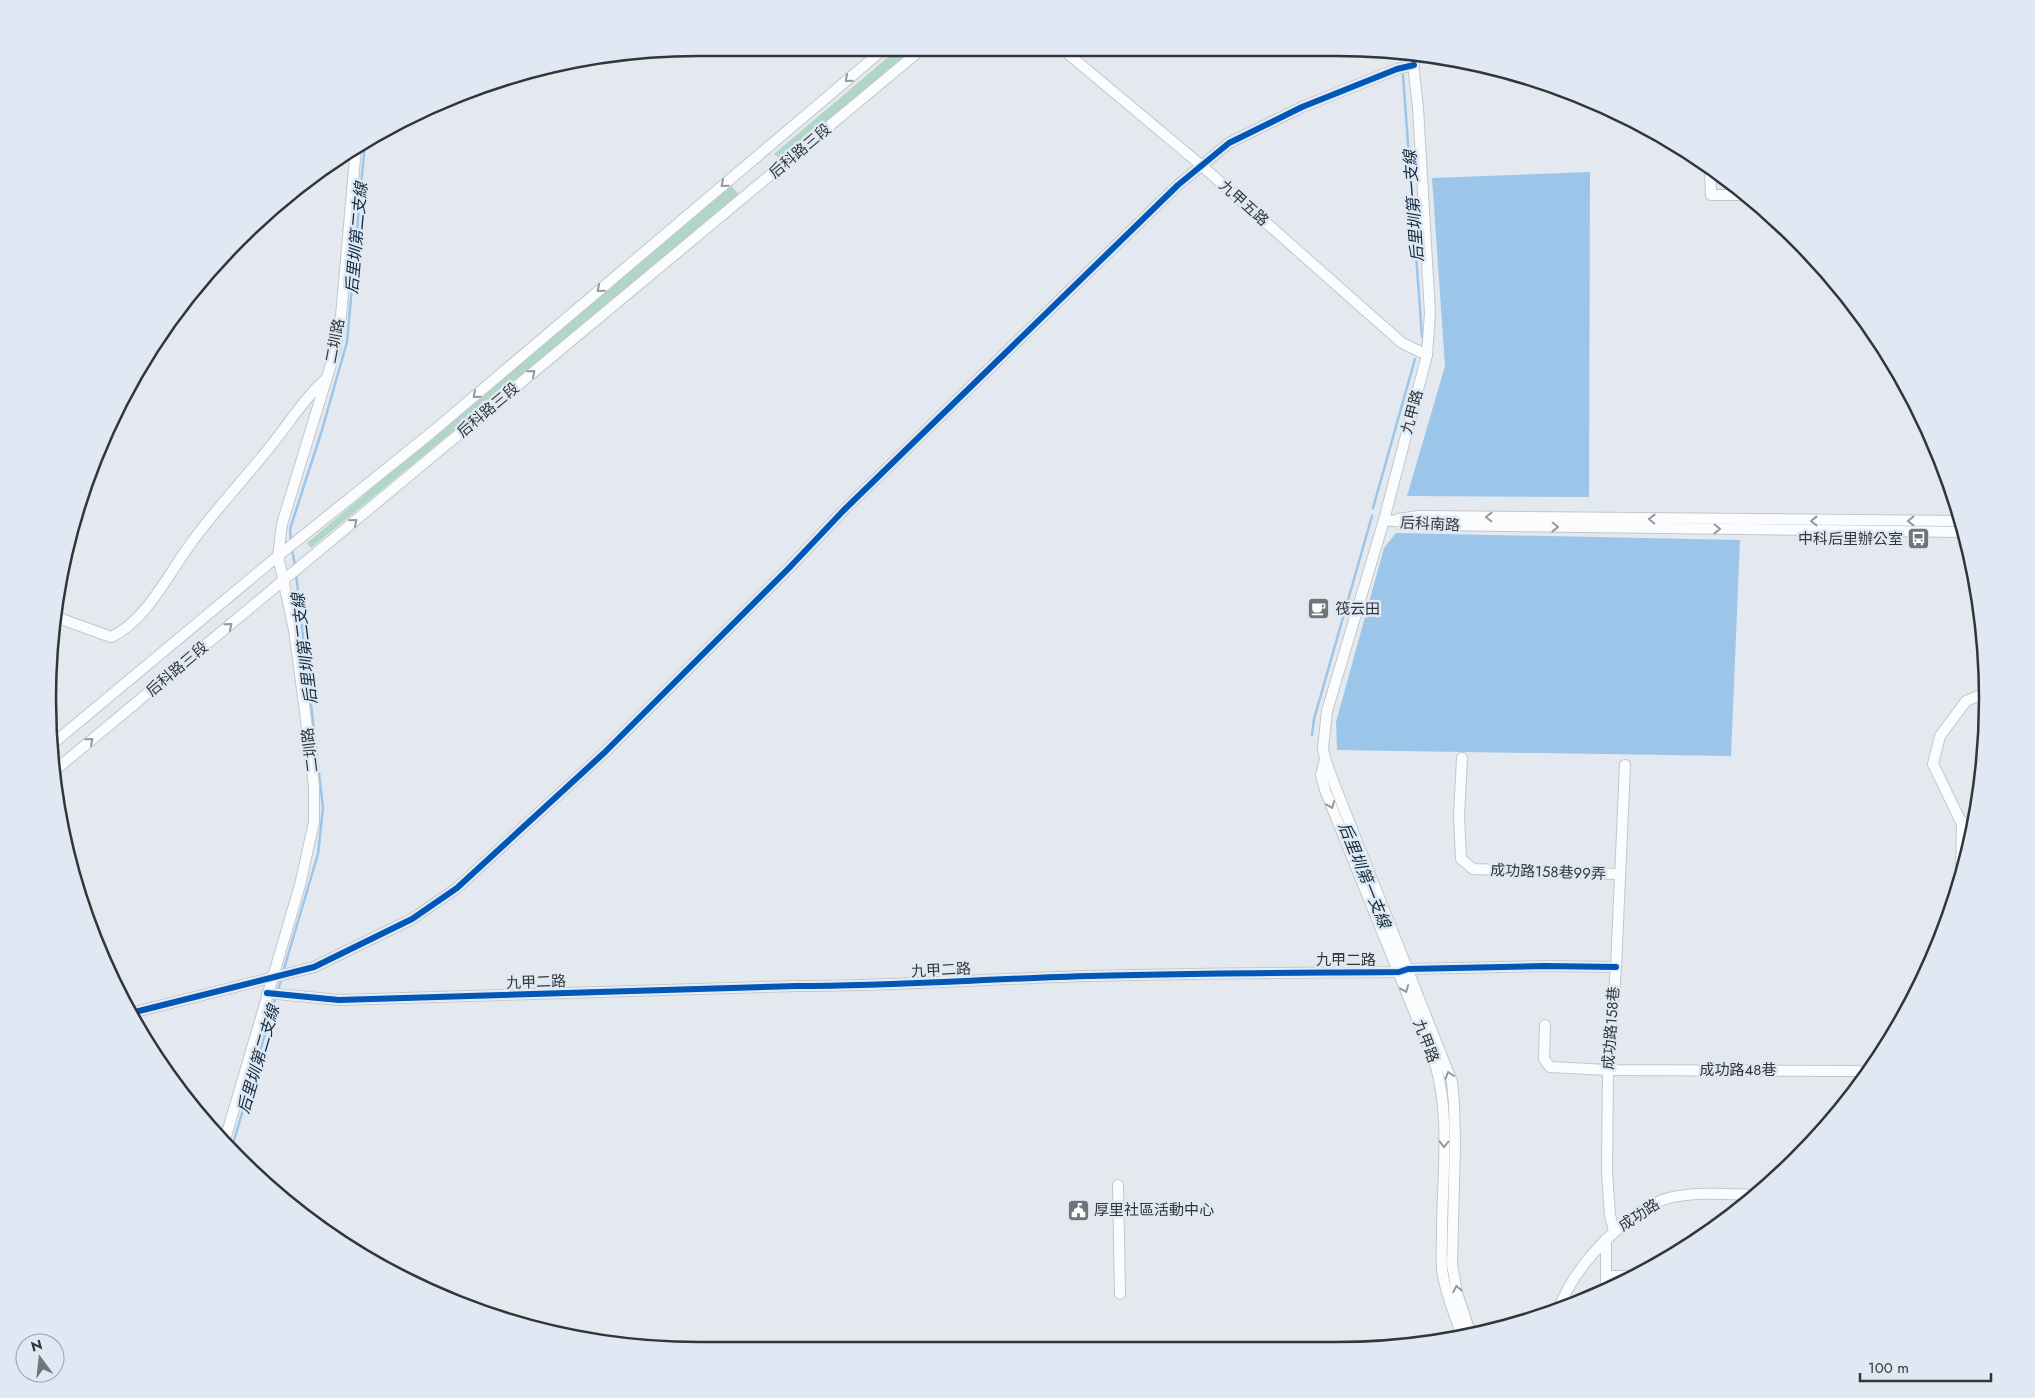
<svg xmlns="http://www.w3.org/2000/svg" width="2035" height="1398" font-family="Jost,'Noto Sans TC',sans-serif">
	<rect width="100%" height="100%" fill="#e4e9ef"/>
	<!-- green -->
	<g fill="#b1d5c6">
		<polygon points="899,48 914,48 781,160 774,154"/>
		<polygon points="731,186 740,195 311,548 307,543"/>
	</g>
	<!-- water -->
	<g fill="#9bc6e9">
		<polygon points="1590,172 1589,497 1407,496 1445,366 1432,178"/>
		<polygon points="1396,533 1740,540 1731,756 1337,750 1336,722 1384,548"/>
	</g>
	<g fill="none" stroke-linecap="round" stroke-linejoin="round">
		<!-- stream -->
		<g stroke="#9bc6e9" stroke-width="2.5">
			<polyline points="1399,54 1400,60"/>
			<polyline points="1403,75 1422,337"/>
			<polyline points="1373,508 1415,359"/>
			<polyline points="291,542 290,529 322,430 347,342 365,142"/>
			<polyline points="292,549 295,566"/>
			<polyline points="1312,735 1314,719 1372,516"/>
			<polyline points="283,972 318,854 323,808 296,574"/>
			<polyline points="278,991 281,980"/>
			<polyline points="1446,1079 1448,1091"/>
			<polyline points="1449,1128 1449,1116"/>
			<polyline points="231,1151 276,996"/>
			<polyline points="1447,1242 1448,1191"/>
		</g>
		<defs>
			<g id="minor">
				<polyline points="1061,48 1202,166 1402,343 1427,355"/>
				<polyline points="1412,55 1418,108 1430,313 1427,355 1384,520 1327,711 1323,748 1325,759 1335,786 1452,1082 1454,1103 1455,1144 1452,1264 1457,1293 1471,1335"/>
				<polyline points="1710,172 1711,195 1740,195"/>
				<polyline points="1398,519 1419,516 1960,521"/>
				<polyline points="1384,520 1439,525 1963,532"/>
				<path d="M53,616L111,637C145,622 168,575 189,546C213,512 243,481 269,448C288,425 304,398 327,378"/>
				<polyline points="50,746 278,556 431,433 885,48"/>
				<polyline points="1462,758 1459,816 1461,859 1473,869 1619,874"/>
				<path d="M1325,760L1321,775L1325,790L1435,1063C1451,1117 1442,1178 1442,1234C1442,1245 1441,1257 1442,1269C1445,1292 1455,1316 1463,1338"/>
				<polyline points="53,772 923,48"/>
				<polyline points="1973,833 1960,820 1933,764 1940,736 1966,701 1978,696 1987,696"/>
				<polyline points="1961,873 1962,822"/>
				<path d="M267,993L339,1000L797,986C884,986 971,980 1058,977C1171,973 1285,973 1399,972L1408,969L1544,966L1616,967"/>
				<polyline points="131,1013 314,967 412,919 457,888 604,753 789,568 843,511 1178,185 1229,143 1302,107 1397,69 1414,65"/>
				<polyline points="1545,1025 1544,1059 1550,1067 1608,1070 1858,1071 1867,1074"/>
				<polyline points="224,1143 300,885 314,822 314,786 304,704 294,630 278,556 282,524 335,351 341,316 356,147"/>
				<polyline points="1118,1185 1120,1294"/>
				<polyline points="1614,1231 1610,1215 1607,1172 1608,1070 1616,967 1625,765"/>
				<polyline points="1606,1276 1636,1276"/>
				<polyline points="1606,1289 1606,1239"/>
				<path d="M1560,1305C1576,1268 1605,1236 1638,1214C1647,1208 1655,1202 1665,1199C1694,1191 1727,1194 1756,1195"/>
			</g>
		</defs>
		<!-- minor casing -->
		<use href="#minor" stroke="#c3c7cb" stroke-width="12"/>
		<!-- minor -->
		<use href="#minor" stroke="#fbfcfd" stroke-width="10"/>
		<defs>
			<g id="cycleway">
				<path d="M267,993L339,1000L797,986C884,986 971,980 1058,977C1171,973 1285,973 1399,972L1408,969L1544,966L1616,967"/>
				<polyline points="131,1013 314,967 412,919 457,888 604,753 789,568 843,511 1178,185 1229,143 1302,107 1397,69 1414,65"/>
			</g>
		</defs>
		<!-- cycleway casing -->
		<use href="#cycleway" stroke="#e0e9f3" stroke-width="9"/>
		<!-- cycleway -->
		<use href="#cycleway" stroke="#0057b8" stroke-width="6"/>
	</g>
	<!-- one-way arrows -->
	<defs><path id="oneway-chevron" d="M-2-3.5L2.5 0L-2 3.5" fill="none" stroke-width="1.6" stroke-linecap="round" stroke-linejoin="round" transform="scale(1.25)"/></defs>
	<g stroke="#96999c">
		<use href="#oneway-chevron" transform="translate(848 79) rotate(140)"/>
		<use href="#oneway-chevron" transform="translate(724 184) rotate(140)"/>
		<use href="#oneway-chevron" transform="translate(600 289) rotate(140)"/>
		<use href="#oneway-chevron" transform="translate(532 373) rotate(-40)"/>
		<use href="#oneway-chevron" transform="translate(476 395) rotate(139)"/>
		<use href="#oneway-chevron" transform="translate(1489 517) rotate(-179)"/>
		<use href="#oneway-chevron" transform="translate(1652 519) rotate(-179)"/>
		<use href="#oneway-chevron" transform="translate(1814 521) rotate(-180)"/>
		<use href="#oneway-chevron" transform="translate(1911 521) rotate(-180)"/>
		<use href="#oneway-chevron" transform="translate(354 522) rotate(-40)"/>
		<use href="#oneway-chevron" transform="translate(1555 527) rotate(1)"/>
		<use href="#oneway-chevron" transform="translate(1717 529) rotate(1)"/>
		<use href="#oneway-chevron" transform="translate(229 626) rotate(-40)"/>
		<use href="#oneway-chevron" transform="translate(90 741) rotate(-40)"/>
		<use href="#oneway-chevron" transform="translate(1331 805) rotate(68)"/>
		<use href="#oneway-chevron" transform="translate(1405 989) rotate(68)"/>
		<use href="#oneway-chevron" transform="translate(1449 1075) rotate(-108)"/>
		<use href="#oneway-chevron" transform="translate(1444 1144) rotate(91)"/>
		<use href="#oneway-chevron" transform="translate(1457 1289) rotate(-101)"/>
	</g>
	<!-- icons -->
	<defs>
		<symbol id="bus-square" viewBox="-11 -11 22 22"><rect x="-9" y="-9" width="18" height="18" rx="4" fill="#707579" stroke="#e0e9f3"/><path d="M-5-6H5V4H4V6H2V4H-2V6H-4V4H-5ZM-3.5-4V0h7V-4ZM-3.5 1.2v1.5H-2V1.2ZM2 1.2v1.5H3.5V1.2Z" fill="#fff"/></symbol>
		<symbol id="cafe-square" viewBox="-11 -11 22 22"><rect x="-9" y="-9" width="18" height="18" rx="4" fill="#707579" stroke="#e0e9f3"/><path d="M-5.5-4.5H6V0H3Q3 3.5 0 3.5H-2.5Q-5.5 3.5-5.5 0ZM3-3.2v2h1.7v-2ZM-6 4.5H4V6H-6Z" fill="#fff"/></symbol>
		<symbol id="civic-square" viewBox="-11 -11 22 22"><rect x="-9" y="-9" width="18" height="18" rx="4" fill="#707579" stroke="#e0e9f3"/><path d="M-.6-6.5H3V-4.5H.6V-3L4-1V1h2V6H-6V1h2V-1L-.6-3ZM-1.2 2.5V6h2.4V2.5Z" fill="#fff"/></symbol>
	</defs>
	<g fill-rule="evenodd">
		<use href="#bus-square" x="1906" y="526" width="25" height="25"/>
		<use href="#cafe-square" x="1306" y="596" width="25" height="25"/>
		<use href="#civic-square" x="1066" y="1198" width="25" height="25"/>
	</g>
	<g text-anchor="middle" stroke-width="5" stroke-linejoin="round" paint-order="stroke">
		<!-- street labels -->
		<g font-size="15" fill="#32363a" stroke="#e0e9f3">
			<text transform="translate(800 151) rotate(-40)" y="5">后科路三段</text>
			<text transform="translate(1244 203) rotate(42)" y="5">九甲五路</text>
			<text transform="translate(335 341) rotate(-79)" y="5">二圳路</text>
			<text transform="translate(488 410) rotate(-40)" y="5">后科路三段</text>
			<text transform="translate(1412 412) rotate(-75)" y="5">九甲路</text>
			<text transform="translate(1430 524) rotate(3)" y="5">后科南路</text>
			<text transform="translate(177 669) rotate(-40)" y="5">后科路三段</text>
			<text transform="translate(310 750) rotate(-97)" y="5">二圳路</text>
			<text transform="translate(1548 872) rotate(2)" y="5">成功路158巷99弄</text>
			<text x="1346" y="965">九甲二路</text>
			<text transform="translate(941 970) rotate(-3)" y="5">九甲二路</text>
			<text transform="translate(536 982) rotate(-2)" y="5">九甲二路</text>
			<text transform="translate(1611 1028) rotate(-86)" y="5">成功路158巷</text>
			<text transform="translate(1426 1041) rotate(69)" y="5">九甲路</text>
			<text x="1738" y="1075">成功路48巷</text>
			<text transform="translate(1639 1215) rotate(-33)" y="5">成功路</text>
		</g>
		<!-- poi labels -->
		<g font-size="15" fill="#32363a" stroke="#e0e9f3" text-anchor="start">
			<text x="1903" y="544" text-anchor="end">中科后里辦公室</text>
			<text x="1335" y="614">筏云田</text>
			<text x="1094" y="1215">厚里社區活動中心</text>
		</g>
		<!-- water labels -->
		<g font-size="16" font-style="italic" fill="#112b3f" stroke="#e0e9f3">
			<text transform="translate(1413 206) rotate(-94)" y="6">后里圳第一支線</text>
			<text transform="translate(356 238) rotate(-85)" y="6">后里圳第二支線</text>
			<text transform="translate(304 649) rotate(-97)" y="6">后里圳第二支線</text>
			<text transform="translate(1365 875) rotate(68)" y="6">后里圳第一支線</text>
			<text transform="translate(258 1059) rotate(-74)" y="6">后里圳第二支線</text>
		</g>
	</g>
	<!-- crop -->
	<path d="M0 0H2035V1398H0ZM699 56H1336A643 643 0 0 1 1979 699V699A643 643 0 0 1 1336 1342H699A643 643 0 0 1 56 699V699A643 643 0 0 1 699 56Z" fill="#e0e9f3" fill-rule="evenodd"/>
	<path fill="none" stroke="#32363a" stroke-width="2.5" d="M699 56H1336A643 643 0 0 1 1979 699V699A643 643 0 0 1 1336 1342H699A643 643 0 0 1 56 699V699A643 643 0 0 1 699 56Z"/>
	<!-- north arrow -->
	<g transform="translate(40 1358) rotate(345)"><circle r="24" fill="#e0e9f3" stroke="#9aa1a9"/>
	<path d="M0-4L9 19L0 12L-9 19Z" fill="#707579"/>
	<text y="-8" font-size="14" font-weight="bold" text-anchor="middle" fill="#32363a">N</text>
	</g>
	<!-- scale -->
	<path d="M1860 1373v8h131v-8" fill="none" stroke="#32363a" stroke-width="2.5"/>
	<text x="1868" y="1373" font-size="15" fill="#32363a" stroke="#e0e9f3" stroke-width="4" paint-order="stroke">100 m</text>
</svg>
